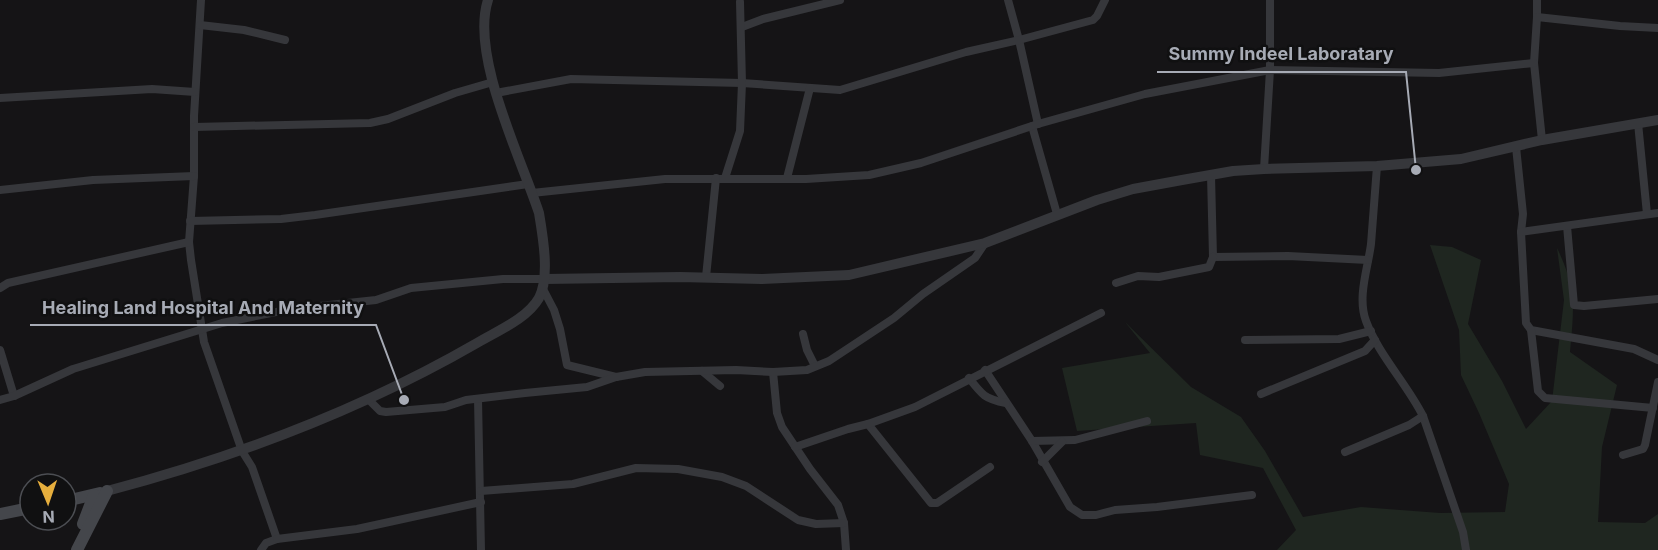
<svg xmlns="http://www.w3.org/2000/svg" width="1658" height="550" font-family="Inter,sans-serif">
	<rect width="100%" height="100%" fill="#151416"/>
	<!-- green -->
	<path fill="#1f2620" d="M1430,245L1452,247L1481,260L1468,324L1502,381L1526,429L1552,401L1564,300L1557,248C1577,289 1574,308 1570,352L1617,385L1602,447L1598,522L1645,523L1658,514V550H1277L1296,530L1263,468L1200,455L1196,423L1077,431L1062,368L1150,353L1125,322L1191,387L1241,417L1265,451L1303,517L1361,507L1440,513L1505,512L1509,484L1479,413L1461,375L1459,330Z"/>
	<g fill="none" stroke-linecap="round" stroke-linejoin="round">
		<!-- minor -->
		<g stroke="#36373b" stroke-width="8">
			<polyline points="201,0 194,116 194,176 189,242 191,260 204,342 242,451 252,467 277,539 266,543 261,550"/>
			<polyline points="1008,0 1019,40 1038,124"/>
			<polyline points="1537,17 1537,0"/>
			<polyline points="200,25 244,30 285,40"/>
			<polyline points="742,27 763,19 840,0"/>
			<polyline points="496,93 571,79 742,83 840,90 966,52 1019,40 1093,20 1097,16 1105,0"/>
			<polyline points="0,98 152,89 195,92"/>
			<polyline points="1638,123 1647,214"/>
			<polyline points="1032,126 1057,214"/>
			<polyline points="194,127 370,123 388,119 455,93 493,82"/>
			<polyline points="1542,140 1534,63 1537,17 1620,26 1658,28"/>
			<polyline points="1516,147 1523,214 1521,232 1526,323 1531,330 1634,349 1658,360"/>
			<path d="M1377,166C1375,192 1373,218 1371,244C1368,268 1357,297 1366,321C1378,354 1407,384 1423,416L1463,532L1466,550"/>
			<polyline points="1264,169 1270,70 1270,0"/>
			<polyline points="1211,175 1213,257 1288,256 1368,260"/>
			<polyline points="725,178 740,131 742,83 740,2"/>
			<polyline points="787,178 810,88"/>
			<polyline points="0,190 93,180 194,176"/>
			<polyline points="532,193 665,179 806,179 869,175 921,163 1038,124 1145,94 1270,70 1439,73 1534,63"/>
			<polyline points="190,221 281,219 315,215 528,184"/>
			<polyline points="1567,226 1574,305 1584,306 1658,299"/>
			<polyline points="1521,232 1658,213"/>
			<polyline points="706,277 716,178"/>
			<polyline points="1116,283 1138,276 1159,277 1209,267 1213,257"/>
			<polyline points="0,288 8,283 189,242"/>
			<polyline points="543,289 554,310 560,329 567,365 616,377"/>
			<polyline points="1531,330 1538,391 1545,398 1653,408"/>
			<polyline points="803,334 807,350 815,366"/>
			<polyline points="1245,340 1339,339 1371,331"/>
			<polyline points="0,350 14,396"/>
			<polyline points="985,370 1032,441 1070,507 1082,515 1096,515 1115,510 1157,507 1252,495"/>
			<polyline points="702,371 720,386"/>
			<polyline points="773,372 777,413 782,427 810,469 838,505 844,523 846,550"/>
			<path d="M969,378C982,395 985,399 1006,403"/>
			<polyline points="1261,394 1365,351 1375,340"/>
			<polyline points="478,399 481,550"/>
			<polyline points="0,400 14,396 73,369 222,323 291,309 376,300 411,288 503,279 545,279"/>
			<polyline points="369,400 380,411 386,412 445,407 466,400 525,393 587,387 616,377 645,372 736,370 773,372 807,370 829,361 894,318 923,294 975,258 985,243"/>
			<polyline points="868,424 931,503 937,503 990,467"/>
			<polyline points="1032,441 1075,440 1147,421"/>
			<polyline points="795,447 848,429 868,424 915,407 1101,313"/>
			<polyline points="1345,452 1409,425 1423,416"/>
			<polyline points="1623,455 1643,449 1645,445 1658,382"/>
			<polyline points="1042,462 1062,442"/>
			<polyline points="481,491 573,484 636,468 678,469 722,477 746,486 798,520 816,524 844,523"/>
			<polyline points="277,539 357,529 481,502"/>
		</g>
		<!-- tertiary -->
		<g stroke="#36373b" stroke-width="10">
			<polyline points="545,279 680,277 762,279 849,275 985,243 1097,200 1133,189 1182,180 1233,171 1264,169 1377,166 1461,159 1542,140 1658,120"/>
			<path d="M107,491C236,457 361,410 477,343C497,331 527,319 539,298C550,277 543,237 539,213C521,158 470,55 488,0"/>
		</g>
		<!-- secondary -->
		<g stroke="#44464b" stroke-width="12">
			<polyline points="66,501 100,493"/>
			<polyline points="0,514 30,508"/>
			<polyline points="83,524 94,495"/>
			<polyline points="77,550 107,491"/>
		</g>
	</g>
	<!-- callouts -->
	<path fill="none" stroke="#a7abb5" stroke-width="2" d="M1416 170L1406 72H1157M404 400L376 325H30"/>
	<g fill="#a7abb5" stroke="#101011" stroke-width="2">
		<circle cx="1416" cy="170" r="6"/>
		<circle cx="404" cy="400" r="6"/>
	</g>
	<g font-size="18" text-anchor="middle" font-weight="bold" fill="#a7abb5" stroke="#101011" stroke-width="5" stroke-linejoin="round" paint-order="stroke">
		<text x="1281" y="60">Summy Indeel Laboratary</text>
		<text x="203" y="314">Healing Land Hospital And Maternity</text>
	</g>
	<!-- north arrow -->
	<g transform="translate(48 502) rotate(178)"><circle r="28" fill="#101011" stroke="#4c4e53" stroke-width="1.5"/>
	<path d="M0-4.5L10 22L0 15L-10 22Z" fill="#e6ae3d"/>
	<text y="-9" font-size="16" font-weight="bold" text-anchor="middle" fill="#a7abb5">N</text>
	</g>
</svg>
